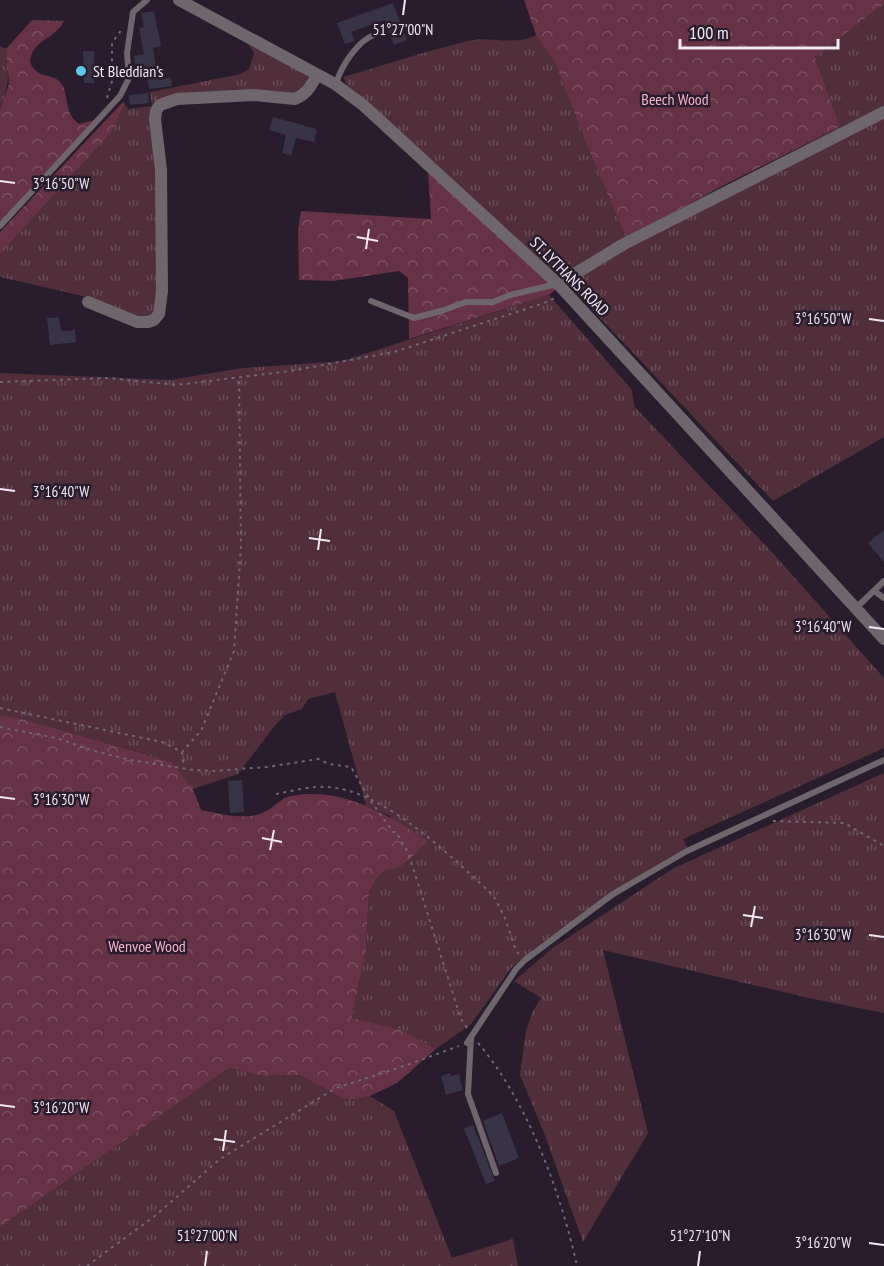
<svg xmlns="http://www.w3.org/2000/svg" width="884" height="1266" font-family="'PT Sans Narrow',sans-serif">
	<defs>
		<pattern id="grass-tufts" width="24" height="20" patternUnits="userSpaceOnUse" patternTransform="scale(1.5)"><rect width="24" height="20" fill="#502f3b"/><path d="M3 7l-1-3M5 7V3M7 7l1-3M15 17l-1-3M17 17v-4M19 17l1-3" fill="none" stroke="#6a4d58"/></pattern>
		<pattern id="forest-crowns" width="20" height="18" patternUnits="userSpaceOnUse" patternTransform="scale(1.5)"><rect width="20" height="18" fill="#653246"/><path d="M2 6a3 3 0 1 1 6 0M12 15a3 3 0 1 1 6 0" fill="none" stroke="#7b5061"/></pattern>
	</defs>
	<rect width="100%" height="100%" fill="#281c2d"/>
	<!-- grass -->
	<g fill="url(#grass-tufts)">
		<polygon points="884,4 884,107 840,127 815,57"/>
		<path d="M536,35L556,63L585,141L626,238L558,277L348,86L343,77C385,65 426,51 468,41C493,35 512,47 536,35Z"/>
		<polygon points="246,40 308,75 305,91 301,93 161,101 159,158 160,307 147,319 106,306 83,296 0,277 0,254 111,133 125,104 128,109 152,106 150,92 241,74 249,69 254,53"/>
		<path d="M0,46L6,49C10,72 8,89 0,111Z"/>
		<polygon points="884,117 884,437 773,501 568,284 602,260"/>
		<path d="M549,295L632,390L634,406L770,550L884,678V748L683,839L689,851L542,943L512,967L471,1024L436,1049C406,1034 385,1025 352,1019L366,950L369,893L377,878L384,871L398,868L390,816L366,806L335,692L308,699L302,709L285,715L273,728L238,774L193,789L172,762L19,718L0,715V373L170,380L243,368L342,361Z"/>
		<polygon points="884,773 884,1013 814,999 603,950 648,1133 583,1242 544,1133 520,1075 526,1030 533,1011 541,998 514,981 554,947 674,868"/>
		<polygon points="229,1068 262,1076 299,1075 344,1099 370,1096 394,1111 452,1258 513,1239 518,1266 0,1266 0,1227"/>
	</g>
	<!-- forest -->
	<g fill="url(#forest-crowns)">
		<polygon points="524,0 884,0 884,4 815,57 840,127 730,182 626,238 585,141 556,64 536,35"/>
		<path d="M32,20L64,21C55,40 32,39 30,62C31,65 33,68 35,70C43,78 57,74 63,86C69,101 65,114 79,124L94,120L0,222V111L9,84L6,49Z"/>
		<polygon points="123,102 125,104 111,133 0,254 0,232"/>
		<polygon points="428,171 557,289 549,295 409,339 408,278 399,271 333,281 299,280 298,230 301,211 431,219"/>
		<path d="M0,715L19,718L172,762L193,789L201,810C222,814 249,822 268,810C275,806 283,797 291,796C342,786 386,814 427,840L414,855L398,868L384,871L377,878L369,893L366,950L352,1018L401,1030L436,1049L397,1083L370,1096L357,1098L344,1099L299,1075L262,1076L229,1068L0,1227Z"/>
	</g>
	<!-- building -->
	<g fill="#393348">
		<polygon points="393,3 407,40 394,45 385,20 351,32 355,41 345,44 337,23"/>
		<polygon points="154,11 161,46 153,48 158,80 171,77 172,86 149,89 145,66 136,68 134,56 144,54 139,28 144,27 141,13"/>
		<polygon points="83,51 94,51 94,83 84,83"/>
		<polygon points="148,93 149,103 130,105 129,95"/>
		<polygon points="273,117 317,129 314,142 296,138 291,156 282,153 286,135 269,130"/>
		<polygon points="59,317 61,331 75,330 76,342 50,345 47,318"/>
		<polygon points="884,530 884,562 868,543"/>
		<polygon points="242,780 244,812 230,813 228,781"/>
		<polygon points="450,1073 451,1076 459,1074 463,1090 446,1095 441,1076"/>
		<polygon points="502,1113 519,1158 499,1166 483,1121"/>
		<polygon points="473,1125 495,1181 486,1184 464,1128"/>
	</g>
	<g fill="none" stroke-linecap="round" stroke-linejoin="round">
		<!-- path -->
		<g stroke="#706675" stroke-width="2" stroke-dasharray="3 4.5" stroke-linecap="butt">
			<polyline points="107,98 112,81 112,43 122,29"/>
			<polyline points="0,382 109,378 176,385 290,371 394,352 544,303 555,298"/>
			<polyline points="0,708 162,742 182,752 201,731 234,651 241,546 239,378"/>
			<polyline points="0,727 56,738 94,751 131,760 193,770 213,771 267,767 318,759 329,764 351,767 370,800 393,832 396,832 408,852 461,1019 468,1029"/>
			<polyline points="182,752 184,767"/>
			<path d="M276,794C292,791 310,786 326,787C384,789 452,858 493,895L505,918L516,951L519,954"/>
			<polyline points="773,821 844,823 884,846"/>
			<path d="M478,1043C527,1100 561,1193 577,1266"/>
			<polyline points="87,1266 156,1215 220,1159 336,1088 404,1066 459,1046"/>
		</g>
		<!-- lane -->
		<g stroke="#6f666d" stroke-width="6">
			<path d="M336,84C341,66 358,40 376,34"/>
			<polyline points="0,226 120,96 129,78 127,53 133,12 147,0"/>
			<polyline points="371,301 414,318 441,311 466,302 493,302 510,295 557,284"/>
			<polyline points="874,591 884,598"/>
			<polyline points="856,608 884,581"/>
			<polyline points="471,1037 468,1094 496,1173"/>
			<polyline points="467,1043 516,969 525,960 613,894 687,851 884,760"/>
		</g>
		<!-- street -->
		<g stroke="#6f666d" stroke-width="12">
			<polyline points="179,0 335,84 363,105 558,284 884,639"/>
			<polyline points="558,284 624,244 884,112"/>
			<path d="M88,302L137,322H148L154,320L159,314L162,291L161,170L155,119L156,111L160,105L177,99L254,95L295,99C307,94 311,86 317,75"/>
		</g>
	</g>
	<!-- ticks -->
	<path fill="none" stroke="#f0e8f3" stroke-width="2" d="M403,15L405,0M0,181L15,183M357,237L378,241M366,249L369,229M869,319L884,321M0,489L15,491M309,538L330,541M318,550L321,529M869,627L884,629M0,797L15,799M262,838L282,842M270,850L274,830M743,915L763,918M751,927L755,906M869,935L884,937M0,1105L15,1107M214,1139L235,1142M223,1151L226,1130M869,1243L884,1245M205,1266L207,1251M698,1266L700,1251"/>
	<!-- markers -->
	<circle fill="#5cc7e7" stroke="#281c2d" stroke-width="2" cx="81" cy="71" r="6"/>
	<g text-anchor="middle" stroke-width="5" stroke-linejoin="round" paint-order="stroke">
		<!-- poi labels -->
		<g font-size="16" fill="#f0e8f3" stroke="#281c2d" text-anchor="start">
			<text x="93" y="77">St Bleddian’s</text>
		</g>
		<!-- park labels -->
		<g font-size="16" fill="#f6b2ca" stroke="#281c2d">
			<text x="675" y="105">Beech Wood</text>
			<text x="147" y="952">Wenvoe Wood</text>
		</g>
		<!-- street labels -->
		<g font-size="16" fill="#f0e8f3" stroke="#281c2d">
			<text transform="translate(570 276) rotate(45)" y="6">ST. LYTHANS ROAD</text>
		</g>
	</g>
	<g font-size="15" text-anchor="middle" fill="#f0e8f3" stroke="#281c2d" stroke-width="5" stroke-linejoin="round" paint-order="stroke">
		<text x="403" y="35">51°27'00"N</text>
		<text x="61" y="189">3°16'50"W</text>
		<text x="823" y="324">3°16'50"W</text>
		<text x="61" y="497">3°16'40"W</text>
		<text x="823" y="632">3°16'40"W</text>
		<text x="61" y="805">3°16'30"W</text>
		<text x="823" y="940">3°16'30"W</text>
		<text x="61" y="1113">3°16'20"W</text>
		<text x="207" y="1241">51°27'00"N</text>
		<text x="700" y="1241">51°27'10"N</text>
		<text x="823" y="1248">3°16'20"W</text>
	</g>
	<!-- scale -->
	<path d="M680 39v9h158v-9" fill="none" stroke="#f0e8f3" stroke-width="3"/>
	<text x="689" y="39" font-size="18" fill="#f0e8f3" stroke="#281c2d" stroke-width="4.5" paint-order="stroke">100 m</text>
</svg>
